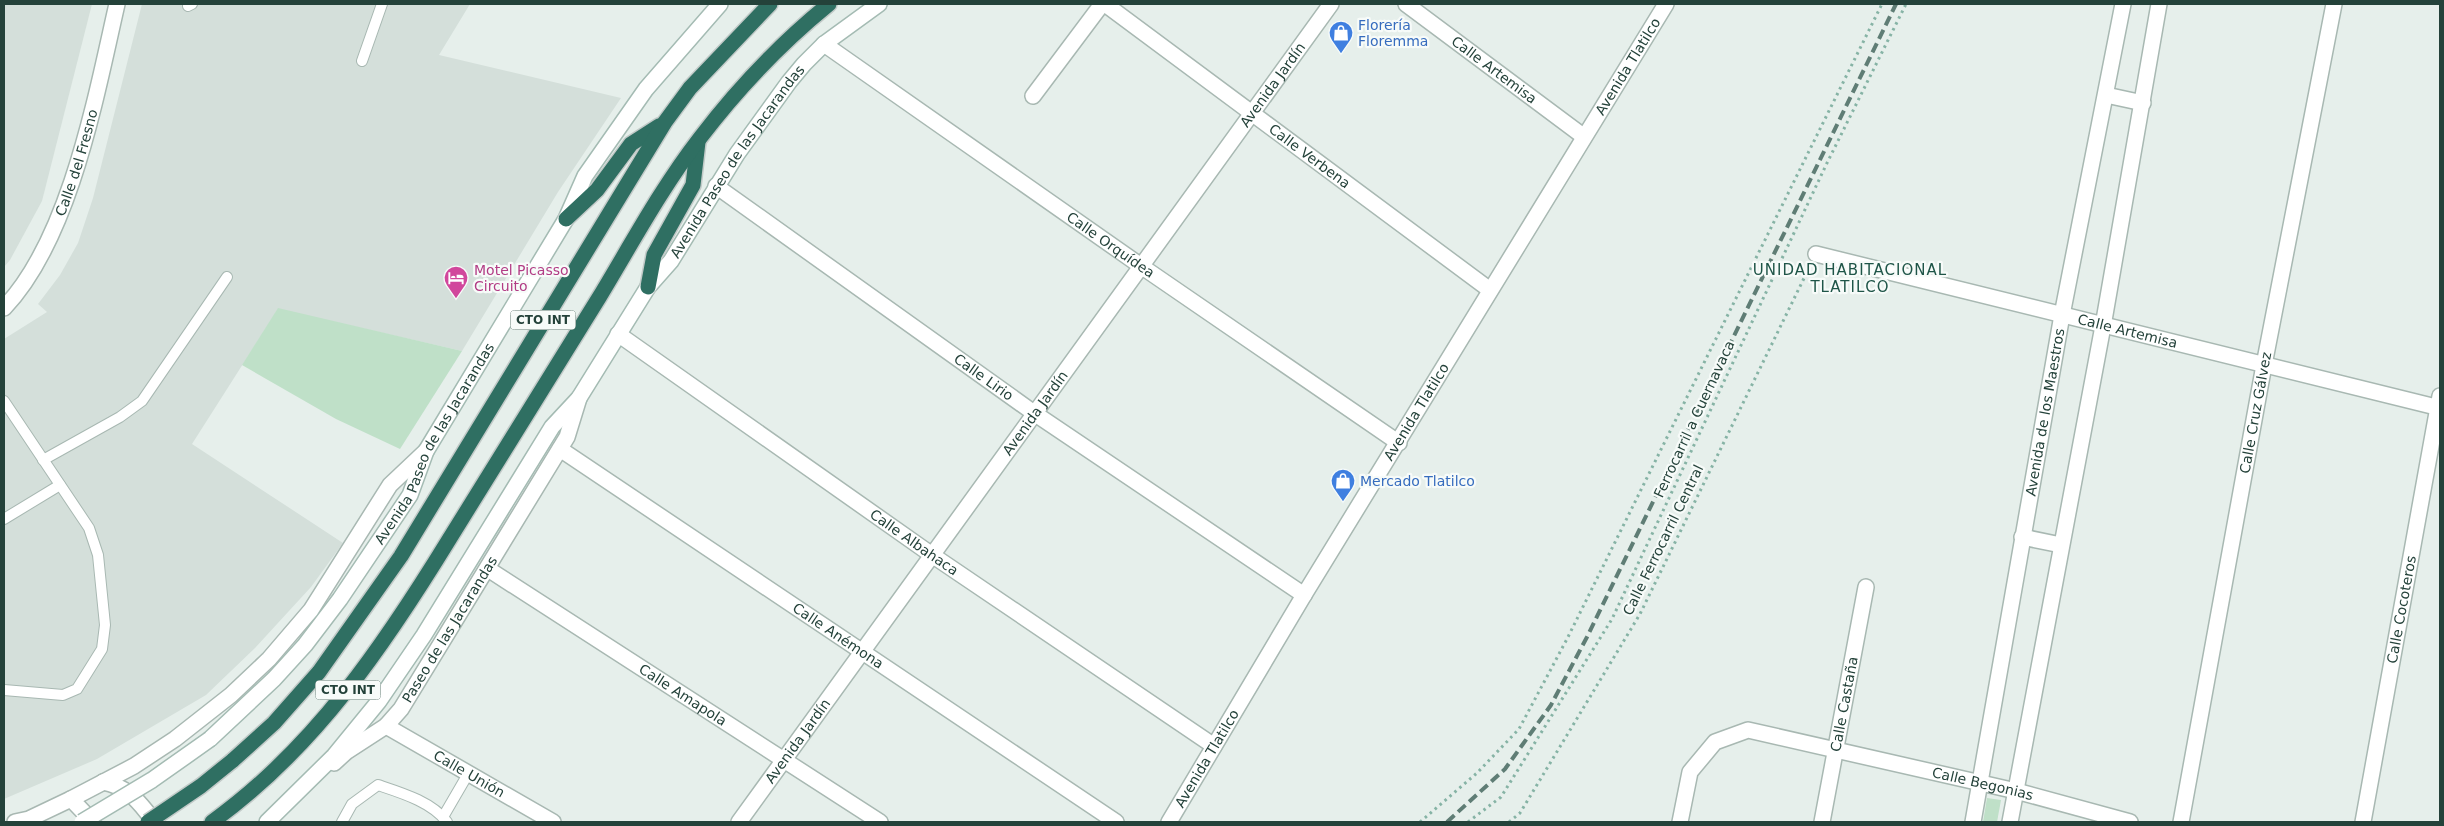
<svg xmlns="http://www.w3.org/2000/svg" width="2444" height="826" font-family="'DejaVu Sans',sans-serif">
	<rect width="100%" height="100%" fill="#e6efeb"/>
	<!-- built -->
	<g fill="#d4dfda">
		<polygon points="4,4 92,4 42,201 10,260 4,267"/>
		<polygon points="142,4 470,4 439,55 621,98 558,192 462,351 278,309 192,444 343,543 311,587 255,648 206,695 97,759 4,799 4,339 47,312 38,304 60,275 78,243 93,198"/>
	</g>
	<!-- green -->
	<g fill="#bfe0c8">
		<polygon points="278,308 462,351 400,449 336,419 242,365"/>
		<polygon points="1987,798 2001,800 1997,822 1983,822"/>
	</g>
	<g fill="none" stroke-linecap="round" stroke-linejoin="round">
		<defs>
			<g id="service">
				<polyline points="188,6 192,4"/>
				<polyline points="362,61 382,4"/>
				<polyline points="4,401 89,528 98,555 105,625 102,649 77,689 63,695 4,690"/>
				<polyline points="43,460 120,417 142,401 227,277"/>
				<polyline points="4,519 60,485"/>
				<polyline points="443,817 468,774"/>
				<path d="M342,822L352,804L378,785C402,793 432,802 447,822"/>
			</g>
			<g id="minor">
				<path id="s1" d="M1105,4L1490,290"/>
				<path id="s2" d="M1406,4L1583,136"/>
				<path id="s3" d="M824,44L1141,266L1399,443"/>
				<polyline points="2106,95 2143,103"/>
				<polyline points="1033,96 1102,4"/>
				<path id="s4" d="M716,186L1034,413L1304,595"/>
				<path id="s5" d="M1816,254L2440,408"/>
				<path id="s6" d="M4,308C70,239 96,96 117,4"/>
				<path id="s7" d="M618,334L932,555L1214,746"/>
				<path id="s8" d="M560,449L1116,822"/>
				<polyline points="2022,537 2061,545"/>
				<path id="s9" d="M488,569L880,822"/>
				<path id="s10" d="M386,726L553,822"/>
				<polyline points="15,822 29,819 71,799"/>
				<path id="s11" d="M739,822L1331,4"/>
				<path id="s12" d="M1169,822L1304,595L1666,4"/>
				<path id="s13" d="M1680,822L1690,772L1715,742L1748,730L2016,791L2130,822"/>
				<path id="s14" d="M1822,822L1866,587"/>
				<path id="s15" d="M1973,822L2062,315L2123,4"/>
				<polyline points="2010,822 2103,326 2159,4"/>
				<path id="s16" d="M2181,822L2264,365L2334,4"/>
				<path id="s17" d="M2363,822L2440,396"/>
			</g>
			<g id="tertiary">
				<path id="s18" d="M334,763L346,752L386,726L401,709L567,437L579,398"/>
				<path d="M103,782C131,788 138,802 155,822"/>
				<polyline points="93,822 71,799 134,766 175,739 231,695 269,659 311,610 390,485 426,451"/>
			</g>
			<g id="secondary">
				<path id="s19" d="M210,739L274,679L305,645L340,599L410,495L426,451L566,219L585,176L646,89L720,4"/>
				<path id="s20" d="M267,822L334,756L379,701L424,635L552,427L579,398L648,287L671,261L737,154L789,82L804,64L824,44L879,4"/>
			</g>
			<g id="motorway">
				<polyline points="566,219 597,190 631,144 659,126"/>
				<polyline points="648,287 654,255 693,185 698,142"/>
				<polyline points="232,761 274,723 319,672 401,556 665,122 690,88 770,4"/>
				<path d="M212,822C315,748 385,644 450,538C500,457 550,376 600,296C632,243 662,187 700,138C738,88 780,44 829,4"/>
			</g>
		</defs>
		<!-- service casing -->
		<use href="#service" stroke="#a8b8b2" stroke-width="12"/>
		<!-- minor casing -->
		<use href="#minor" stroke="#a8b8b2" stroke-width="18"/>
		<!-- tertiary casing -->
		<use href="#tertiary" stroke="#a8b8b2" stroke-width="18"/>
		<!-- secondary casing -->
		<use href="#secondary" stroke="#a4bbb3" stroke-width="18"/>
		<!-- motorway casing -->
		<use href="#motorway" stroke="#c2cac8" stroke-width="18"/>
		<!-- path -->
		<g stroke="#86b3a5" stroke-width="3" stroke-dasharray="2.5 4" stroke-linecap="butt">
			<polyline points="1420,822 1477,773 1519,729 1567,639 1882,4"/>
			<polyline points="1468,822 1501,797 1612,619 1827,163 1906,4"/>
			<polyline points="1509,822 1520,813 1640,614 1809,268"/>
		</g>
		<!-- service -->
		<use href="#service" stroke="#fff" stroke-width="10"/>
		<!-- minor -->
		<use href="#minor" stroke="#fff" stroke-width="15"/>
		<!-- tertiary -->
		<use href="#tertiary" stroke="#fff" stroke-width="15"/>
		<!-- secondary -->
		<use href="#secondary" stroke="#fff" stroke-width="15"/>
		<!-- motorway -->
		<use href="#motorway" stroke="#2f6f62" stroke-width="15"/>
		<!-- rail -->
		<polyline stroke="#5f7d75" stroke-width="4" stroke-dasharray="10 5" stroke-linecap="butt" points="1447,822 1505,769 1551,705 1587,637 1896,4"/>
		<defs>
			<polyline id="secondary-bridge" points="82,822 152,780 210,739"/>
			<polyline id="motorway-bridge" points="148,822 201,786 232,761"/>
		</defs>
		<!-- secondary-bridge casing -->
		<use href="#secondary-bridge" stroke="#a4bbb3" stroke-width="18" stroke-linecap="butt"/>
		<!-- motorway-bridge casing -->
		<use href="#motorway-bridge" stroke="#c2cac8" stroke-width="18" stroke-linecap="butt"/>
		<!-- secondary-bridge -->
		<use href="#secondary-bridge" stroke="#fff" stroke-width="15"/>
		<!-- motorway-bridge -->
		<use href="#motorway-bridge" stroke="#2f6f62" stroke-width="15"/>
	</g>
	<!-- icons -->
	<defs>
		<symbol id="shop-pin" viewBox="-11 -11 22 30"><path d="M0 17L-7.5 6A9.5 9.5 0 1 1 7.5 6Z" fill="#3f7fe0" stroke="#f7fbf9"/><path d="M-5-2.5h2.3a2.7 3.5 0 0 1 5.4 0H5L5.5 6h-11ZM-1.5-2.5h3a1.5 2.3 0 0 0-3 0Z" fill="#fff"/></symbol>
		<symbol id="hotel-pin" viewBox="-11 -11 22 30"><path d="M0 17L-7.5 6A9.5 9.5 0 1 1 7.5 6Z" fill="#d1479c" stroke="#f7fbf9"/><path d="M-6-4.5h1.5V1H6V5H4.5V3h-9V5H-6ZM-4 0a1.8 1.8 0 1 1 3.6 0ZM.5 0V-2.5h3Q6-2.5 6 0Z" fill="#fff"/></symbol>
	</defs>
	<g fill-rule="evenodd">
		<use href="#shop-pin" x="1327" y="19" width="28" height="38"/>
		<use href="#hotel-pin" x="442" y="264" width="28" height="38"/>
		<use href="#shop-pin" x="1329" y="467" width="28" height="38"/>
	</g>
	<g text-anchor="middle" stroke-width="4.5" stroke-linejoin="round" paint-order="stroke">
		<!-- shield labels -->
		<g fill="#f7fbf9" stroke="#637a73" stroke-width="1">
			<rect x="510.5" y="310.5" width="65" height="19" rx="4"/>
			<rect x="315.5" y="680.5" width="65" height="19" rx="4"/>
		</g>
		<g font-size="12" font-weight="bold" fill="#24423a">
			<text x="543" y="324">CTO INT</text>
			<text x="348" y="694">CTO INT</text>
		</g>
		<!-- shop labels -->
		<g font-size="14" fill="#366cbe" stroke="#f7fbf9" text-anchor="start">
			<text x="1358" y="30">Florería<tspan x="1358" dy="16">Floremma</tspan></text>
			<text x="1360" y="486">Mercado Tlatilco</text>
		</g>
		<!-- street labels -->
		<g font-size="14" fill="#24423a" stroke="#f7fbf9">
			<text dy="5" stroke="none"><textPath href="#s12" startOffset="884">Avenida Tlatilco</textPath></text>
			<text dy="5" stroke="none"><textPath href="#s2" startOffset="110">Calle Artemisa</textPath></text>
			<text dy="5" stroke="none"><textPath href="#s11" startOffset="910">Avenida Jardín</textPath></text>
			<text dy="5" stroke="none"><textPath href="#s1" startOffset="255">Calle Verbena</textPath></text>
			<text dy="5" stroke="none"><textPath href="#s6" startOffset="164">Calle del Fresno</textPath></text>
			<text dy="5" stroke="none"><textPath href="#s20" startOffset="814">Avenida Paseo de las Jacarandas</textPath></text>
			<text dy="5" stroke="none"><textPath href="#s3" startOffset="350">Calle Orquídea</textPath></text>
			<text dy="5" stroke="none"><textPath href="#s5" startOffset="321">Calle Artemisa</textPath></text>
			<text dy="5" stroke="none"><textPath href="#s4" startOffset="329">Calle Lirio</textPath></text>
			<text dy="5" stroke="none"><textPath href="#s11" startOffset="505">Avenida Jardín</textPath></text>
			<text dy="5" stroke="none"><textPath href="#s12" startOffset="479">Avenida Tlatilco</textPath></text>
			<text dy="5" stroke="none"><textPath href="#s15" startOffset="416">Avenida de los Maestros</textPath></text>
			<text dy="5" stroke="none"><textPath href="#s16" startOffset="416">Calle Cruz Gálvez</textPath></text>
			<text transform="translate(1694 419) rotate(-65)" y="5">Ferrocarril a Cuernavaca</text>
			<text dy="5" stroke="none"><textPath href="#s19" startOffset="374">Avenida Paseo de las Jacarandas</textPath></text>
			<text transform="translate(1663 540) rotate(-64)" y="5">Calle Ferrocarril Central</text>
			<text dy="5" stroke="none"><textPath href="#s7" startOffset="362">Calle Albahaca</textPath></text>
			<text dy="5" stroke="none"><textPath href="#s17" startOffset="216">Calle Cocoteros</textPath></text>
			<text dy="5" stroke="none"><textPath href="#s18" startOffset="180">Paseo de las Jacarandas</textPath></text>
			<text dy="5" stroke="none"><textPath href="#s8" startOffset="335">Calle Anémona</textPath></text>
			<text dy="5" stroke="none"><textPath href="#s9" startOffset="232">Calle Amapola</textPath></text>
			<text dy="5" stroke="none"><textPath href="#s14" startOffset="120">Calle Castaña</textPath></text>
			<text dy="5" stroke="none"><textPath href="#s11" startOffset="100">Avenida Jardín</textPath></text>
			<text dy="5" stroke="none"><textPath href="#s12" startOffset="74">Avenida Tlatilco</textPath></text>
			<text dy="5" stroke="none"><textPath href="#s10" startOffset="96">Calle Unión</textPath></text>
			<text dy="5" stroke="none"><textPath href="#s13" startOffset="366">Calle Begonias</textPath></text>
		</g>
		<!-- hotel labels -->
		<g font-size="14" fill="#b23c85" stroke="#f7fbf9" text-anchor="start">
			<text x="474" y="275">Motel Picasso<tspan x="474" dy="16">Circuito</tspan></text>
		</g>
		<!-- neighbourhood labels -->
		<g font-size="15" letter-spacing="1" fill="#1f5548" stroke="#f7fbf9">
			<text x="1850" y="275">UNIDAD HABITACIONAL<tspan x="1850" dy="17">TLATILCO</tspan></text>
		</g>
	</g>
	<!-- border -->
	<rect width="2444" height="826" fill="none" stroke="#24423a" stroke-width="10"/>
</svg>
